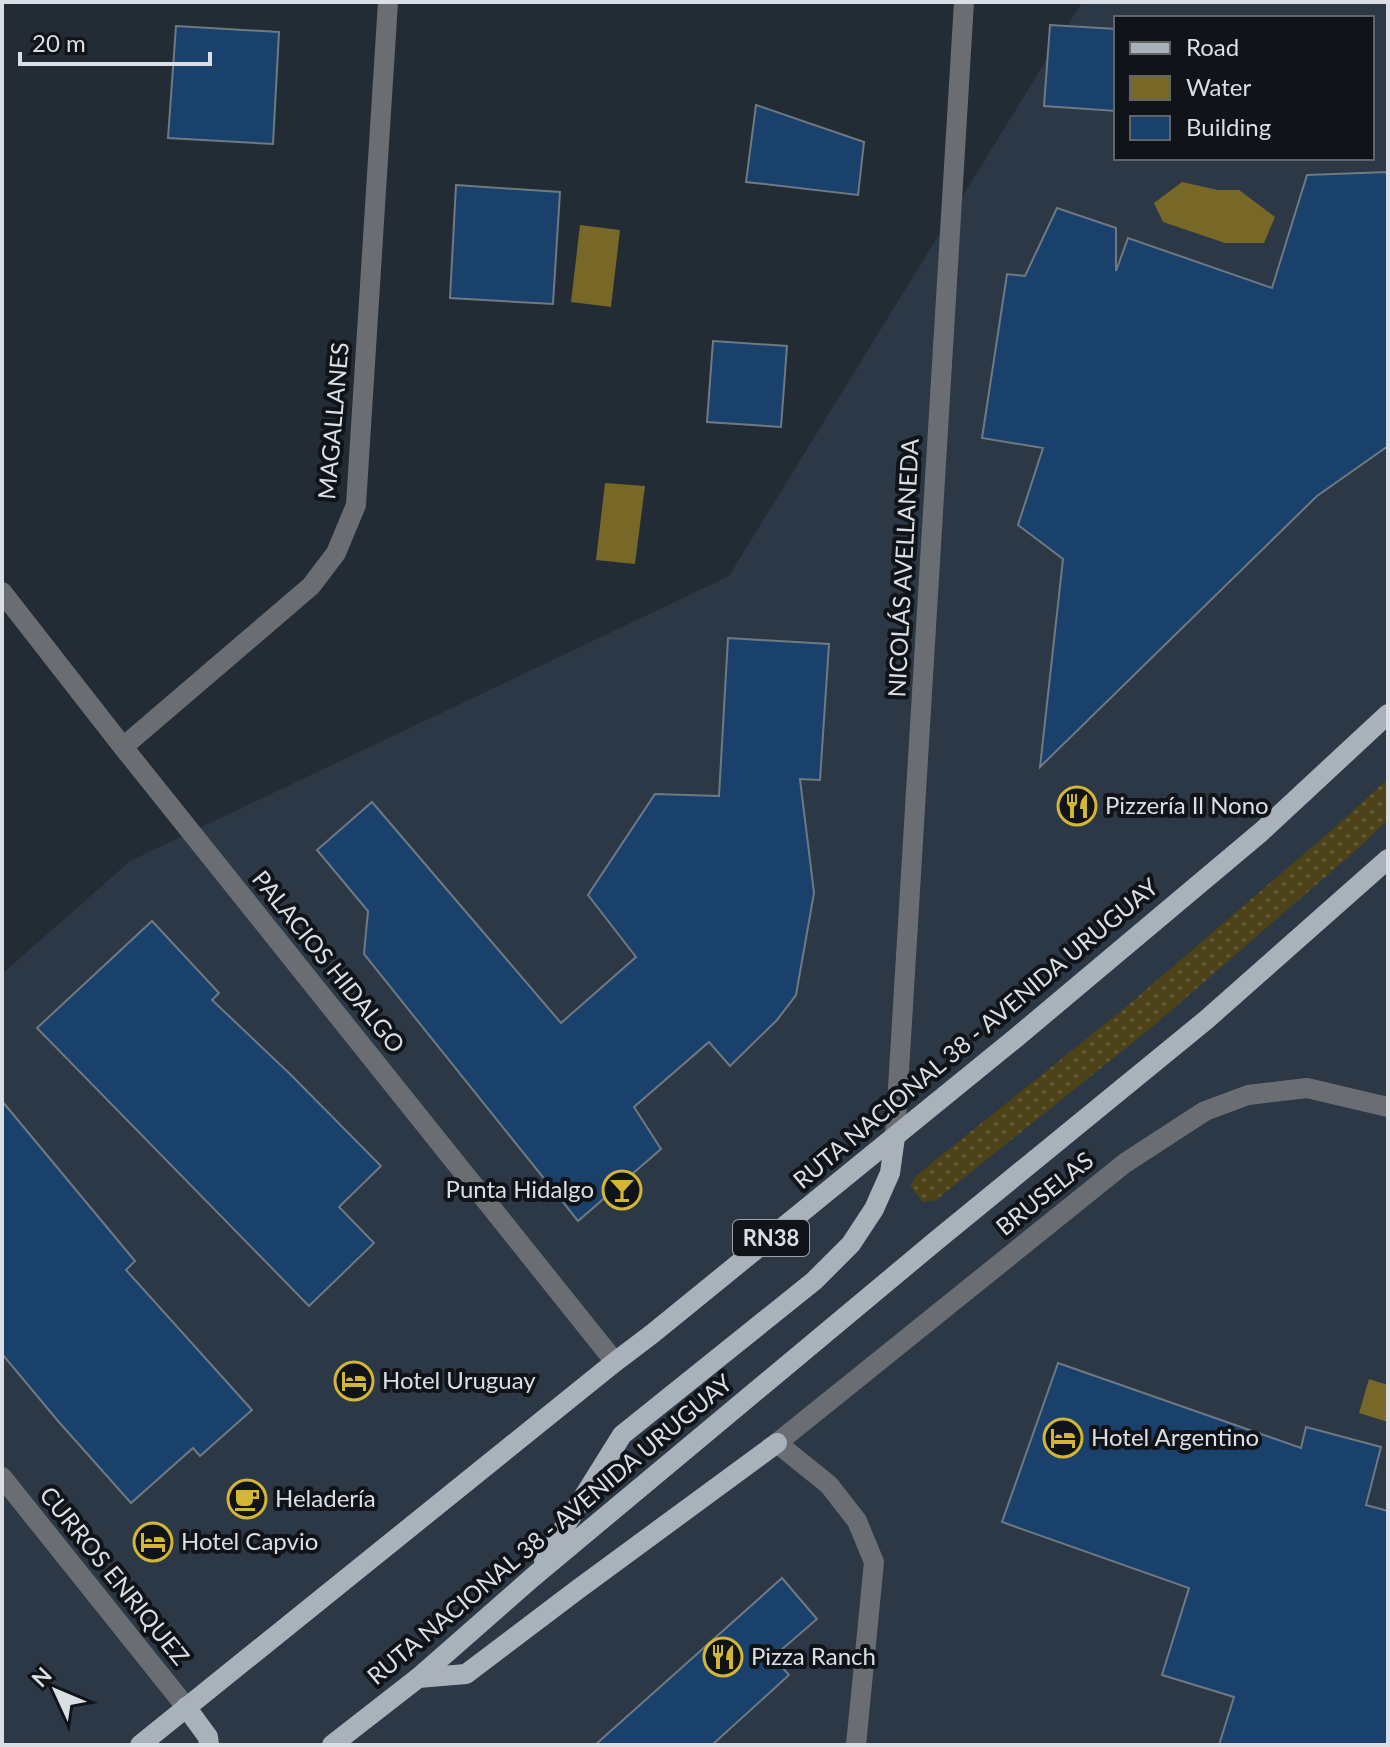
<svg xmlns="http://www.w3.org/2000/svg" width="1390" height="1747" font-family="Lato,sans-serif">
	<defs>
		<pattern id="grass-dots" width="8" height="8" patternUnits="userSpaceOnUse" patternTransform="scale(2)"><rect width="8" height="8" fill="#4d4218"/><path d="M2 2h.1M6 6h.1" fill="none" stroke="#665d39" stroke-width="1.8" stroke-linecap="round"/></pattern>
	</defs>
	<rect width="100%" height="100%" fill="#232b34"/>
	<!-- built -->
	<path fill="#2c3845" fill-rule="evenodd" d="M1082,2H1388V1745H2V974L130,861L729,576ZM1116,18H1372V158H1116Z"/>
	<!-- grass -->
	<polygon fill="url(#grass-dots)" points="1388,779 1388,819 1363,844 1152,1027 936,1200 923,1202 910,1186 917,1175 1126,1007 1334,828"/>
	<!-- water -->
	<g fill="#786827">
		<polygon points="1182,182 1218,190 1239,190 1275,217 1264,243 1225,243 1163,222 1154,203"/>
		<polygon points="580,225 620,230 611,307 571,302"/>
		<polygon points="605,483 645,486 635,564 596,560"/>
		<polygon points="1369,1379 1388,1385 1388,1422 1359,1413"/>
	</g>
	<!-- building -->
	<g fill="#1a416c" stroke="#6f7983" stroke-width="2">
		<polygon points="1050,25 1116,29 1116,111 1044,106"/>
		<polygon points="176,26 279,32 273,144 168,138"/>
		<polygon points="756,105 864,142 858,195 746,182"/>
		<polygon points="1388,172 1388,446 1317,496 1040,767 1063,559 1018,525 1043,448 982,438 1007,274 1025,276 1057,208 1116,228 1116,271 1128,238 1272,288 1307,175"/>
		<polygon points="456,185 560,192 553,304 450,298"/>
		<polygon points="713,341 787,346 781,427 707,422"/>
		<polygon points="728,638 829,644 820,780 800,779 814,893 796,995 777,1020 730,1066 709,1042 634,1107 661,1149 578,1221 364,954 368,911 317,850 372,802 561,1023 636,957 588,895 655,794 719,796"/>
		<polygon points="152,921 219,993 212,1000 290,1074 381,1166 339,1207 374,1243 309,1306 37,1028"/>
		<polygon points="2,1101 135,1261 126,1270 252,1410 200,1456 193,1448 131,1503 58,1421 2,1354"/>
		<polygon points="1058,1363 1301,1448 1306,1427 1381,1447 1366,1505 1388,1511 1388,1745 1219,1745 1234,1697 1162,1675 1189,1588 1002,1522"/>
		<polygon points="782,1578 817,1619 773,1657 789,1675 712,1745 595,1745"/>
	</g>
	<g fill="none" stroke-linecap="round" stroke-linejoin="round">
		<!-- minor -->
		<g stroke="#6a6e72" stroke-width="20">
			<polyline points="2,592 123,747 615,1362"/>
			<polyline points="123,747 311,586 336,553 356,505 388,2"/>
			<polyline points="895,1137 964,2"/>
			<polyline points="2,1477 186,1707"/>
			<polyline points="856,1745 874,1562 857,1521 829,1485 777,1443 1125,1163 1205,1111 1248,1095 1307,1088 1388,1107"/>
		</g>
		<!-- major -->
		<g stroke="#a9b1bb" stroke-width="20">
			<polyline points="544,1560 622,1435 814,1281 851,1244 874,1209 890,1173 895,1137"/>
			<polyline points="418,1678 466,1674 577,1590 777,1443"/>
			<polyline points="186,1707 208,1737 209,1745"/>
			<polyline points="140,1745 615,1362 652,1334 1017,1037 1261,832 1388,714"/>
			<polyline points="332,1745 418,1678 533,1577 937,1240 1206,1020 1388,859"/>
		</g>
	</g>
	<!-- icons -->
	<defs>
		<symbol id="restaurant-ring" viewBox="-11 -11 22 22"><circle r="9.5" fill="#101317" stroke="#d4b635" stroke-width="1.5"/><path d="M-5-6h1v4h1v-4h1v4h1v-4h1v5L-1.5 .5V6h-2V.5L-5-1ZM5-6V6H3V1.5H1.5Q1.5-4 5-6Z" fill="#d4b635"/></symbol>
		<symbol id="bar-ring" viewBox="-11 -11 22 22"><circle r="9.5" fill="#101317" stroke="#d4b635" stroke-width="1.5"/><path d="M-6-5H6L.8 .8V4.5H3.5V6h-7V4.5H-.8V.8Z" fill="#d4b635"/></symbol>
		<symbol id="hotel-ring" viewBox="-11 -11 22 22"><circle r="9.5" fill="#101317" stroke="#d4b635" stroke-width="1.5"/><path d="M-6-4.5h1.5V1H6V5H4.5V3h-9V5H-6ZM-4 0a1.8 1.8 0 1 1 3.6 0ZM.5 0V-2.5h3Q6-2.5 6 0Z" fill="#d4b635"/></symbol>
		<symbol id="cafe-ring" viewBox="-11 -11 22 22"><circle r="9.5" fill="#101317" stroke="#d4b635" stroke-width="1.5"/><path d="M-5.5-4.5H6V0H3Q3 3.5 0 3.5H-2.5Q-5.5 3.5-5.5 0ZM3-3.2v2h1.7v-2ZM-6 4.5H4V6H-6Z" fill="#d4b635"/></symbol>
	</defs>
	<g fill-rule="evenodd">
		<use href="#restaurant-ring" x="1055" y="784" width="44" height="44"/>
		<use href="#bar-ring" x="600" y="1168" width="44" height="44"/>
		<use href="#hotel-ring" x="332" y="1359" width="44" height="44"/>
		<use href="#hotel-ring" x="1041" y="1416" width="44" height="44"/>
		<use href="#cafe-ring" x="225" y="1477" width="44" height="44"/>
		<use href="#hotel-ring" x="131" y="1520" width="44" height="44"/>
		<use href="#restaurant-ring" x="701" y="1635" width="44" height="44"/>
	</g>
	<g text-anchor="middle" stroke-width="8" stroke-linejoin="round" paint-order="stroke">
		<!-- shield labels -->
		<rect fill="#101317" stroke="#9da2a7" stroke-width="2" x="733" y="1220" width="76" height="36" rx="6"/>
		<g font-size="22" font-weight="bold" fill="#dadfe5">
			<text x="771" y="1246">RN38</text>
		</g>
		<!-- street labels -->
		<g font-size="24" fill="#dadfe5" stroke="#101317">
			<text transform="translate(334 421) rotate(-85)" y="8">MAGALLANES</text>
			<text transform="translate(904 568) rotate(-87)" y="8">NICOLÁS AVELLANEDA</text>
			<text transform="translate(328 962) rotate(51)" y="8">PALACIOS HIDALGO</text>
			<text transform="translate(976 1034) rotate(-40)" y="8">RUTA NACIONAL 38 - AVENIDA URUGUAY</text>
			<text transform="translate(1045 1194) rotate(-39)" y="8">BRUSELAS</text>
			<text transform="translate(550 1530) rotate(-40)" y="8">RUTA NACIONAL 38 - AVENIDA URUGUAY</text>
			<text transform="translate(114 1576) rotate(51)" y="8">CURROS ENRIQUEZ</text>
		</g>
		<!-- poi labels -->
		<g font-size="24" fill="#dadfe5" stroke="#101317" text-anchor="start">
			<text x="1105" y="814">Pizzería Il Nono</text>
			<text x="594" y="1198" text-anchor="end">Punta Hidalgo</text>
			<text x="382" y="1389">Hotel Uruguay</text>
			<text x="1091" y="1446">Hotel Argentino</text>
			<text x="275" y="1507">Heladería</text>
			<text x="181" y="1550">Hotel Capvio</text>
			<text x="751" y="1665">Pizza Ranch</text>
		</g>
	</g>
	<!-- border -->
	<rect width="1390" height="1747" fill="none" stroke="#dadfe5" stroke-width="8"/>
	<!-- legend -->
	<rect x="1114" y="16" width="260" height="144" fill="#101317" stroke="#616569" stroke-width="2"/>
	<rect x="1130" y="42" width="40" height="12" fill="#a9b1bb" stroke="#616569" stroke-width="2"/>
	<text x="1186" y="56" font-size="24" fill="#dadfe5">Road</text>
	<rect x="1130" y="76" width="40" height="24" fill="#786827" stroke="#616569" stroke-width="2"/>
	<text x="1186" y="96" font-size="24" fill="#dadfe5">Water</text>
	<rect x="1130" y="116" width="40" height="24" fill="#1a416c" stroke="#616569" stroke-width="2"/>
	<text x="1186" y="136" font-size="24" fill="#dadfe5">Building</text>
	<!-- north arrow -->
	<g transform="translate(56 1691) rotate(314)" stroke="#101317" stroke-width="6" paint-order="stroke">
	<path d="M0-6L14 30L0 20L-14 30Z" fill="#dadfe5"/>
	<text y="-12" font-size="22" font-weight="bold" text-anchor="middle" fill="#dadfe5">N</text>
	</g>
	<!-- scale -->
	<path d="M20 52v12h190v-12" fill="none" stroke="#dadfe5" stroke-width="4"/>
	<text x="32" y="52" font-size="24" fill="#dadfe5" stroke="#101317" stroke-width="6" paint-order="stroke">20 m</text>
</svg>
